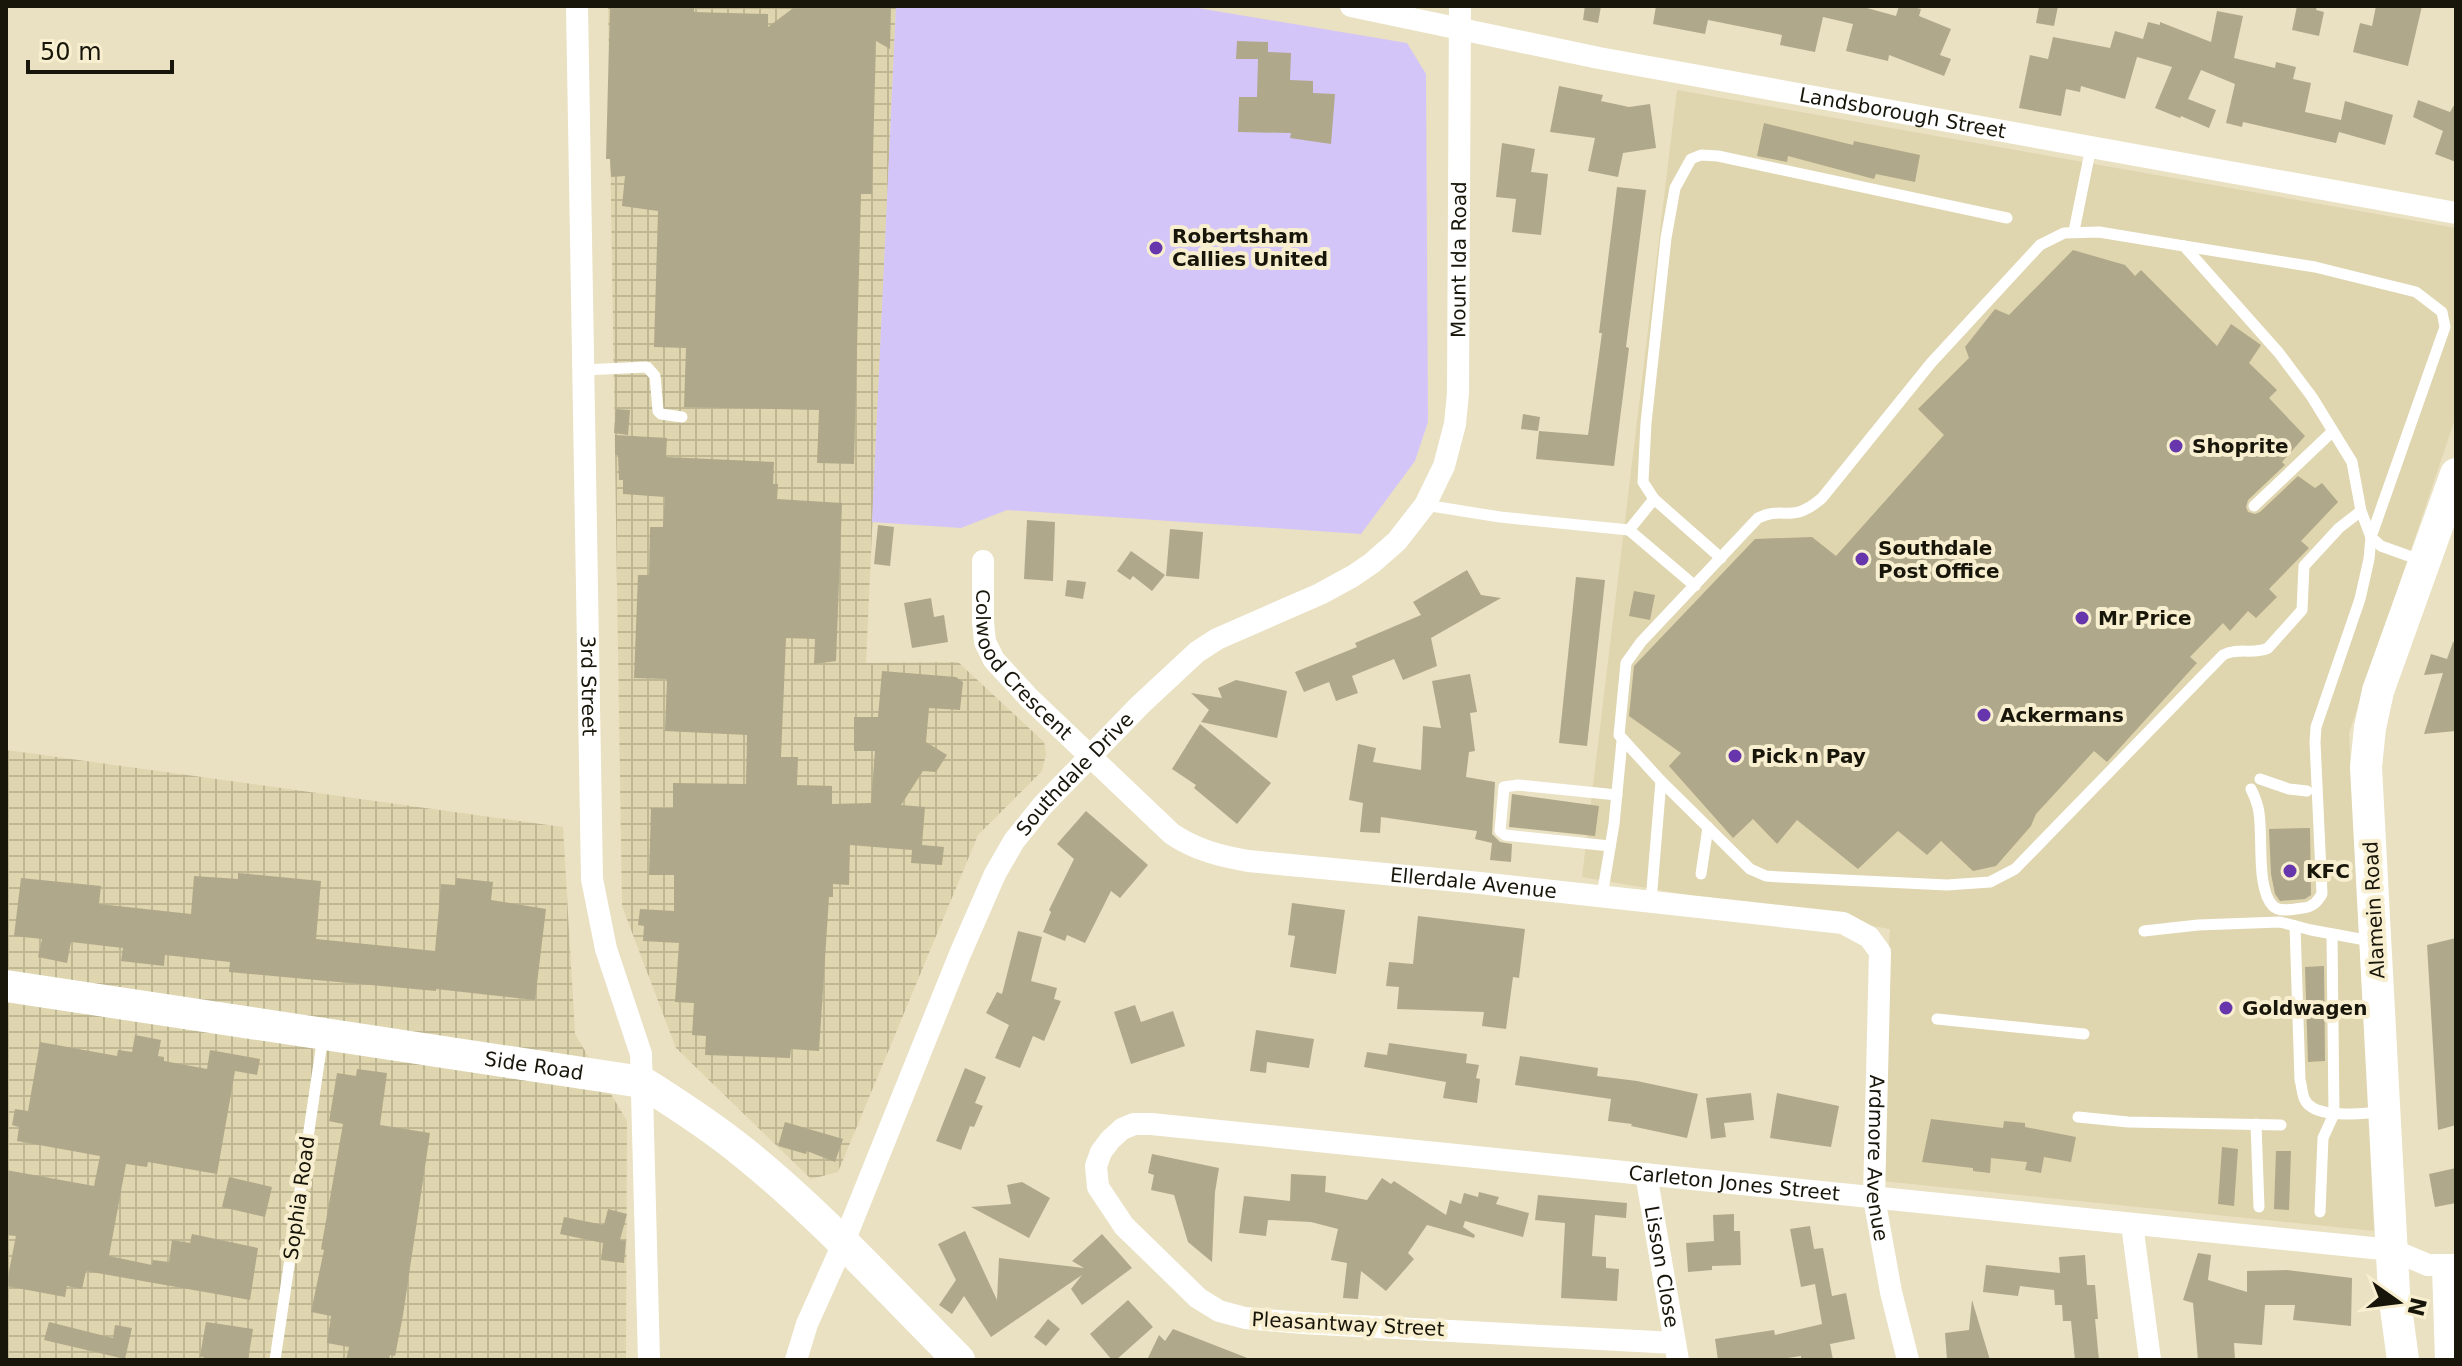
<svg xmlns="http://www.w3.org/2000/svg" width="2462" height="1366" font-family="'DejaVu Sans',sans-serif">
	<defs>
		<pattern id="industrial-grid" width="8" height="8" patternUnits="userSpaceOnUse" patternTransform="scale(2)"><rect width="8" height="8" fill="#dfd5ae"/><path d="M0 4h8M4 0v8" fill="none" stroke="#bfb694"/></pattern>
	</defs>
	<rect width="100%" height="100%" fill="#eae1c2"/>
	<!-- built -->
	<polygon fill="#dfd5ae" points="1677,90 2456,228 2456,416 2349,733 2374,1231 1872,1180 1890,929 1582,877"/>
	<!-- industrial -->
	<g fill="url(#industrial-grid)">
		<polygon points="608,6 896,6 866,663 958,662 1044,742 1046,754 1042,771 978,835 838,1172 811,1179 676,1048 622,906"/>
		<polygon points="6,750 563,827 575,1034 627,1121 626,1360 6,1360"/>
	</g>
	<!-- green -->
	<polygon fill="#d4c5f8" points="896,6 1186,6 1407,43 1426,74 1428,422 1415,461 1361,534 1007,510 961,528 872,522"/>
	<!-- building -->
	<g fill="#b0a88a">
		<polygon points="610,6 694,6 694,12 768,14 768,27 796,6 891,6 890,49 876,41 872,194 861,194 854,464 817,463 819,410 684,407 686,348 654,347 658,211 622,206 625,176 611,177 610,159 606,159"/>
		<polygon points="1585,6 1601,6 1598,23 1583,20"/>
		<polygon points="1656,6 1868,6 1867,8 1896,16 1899,6 1909,6 1921,9 1919,16 1951,29 1940,55 1951,59 1944,76 1889,55 1888,61 1846,51 1853,24 1823,17 1815,52 1780,45 1782,35 1708,20 1705,34 1653,24"/>
		<polygon points="2039,6 2058,6 2054,26 2036,23"/>
		<polygon points="2297,6 2317,6 2316,10 2324,12 2319,36 2292,30"/>
		<polygon points="2376,6 2422,6 2408,66 2353,52 2360,23 2372,26"/>
		<polygon points="2217,11 2243,16 2234,58 2275,68 2276,62 2296,67 2293,79 2311,83 2305,112 2341,120 2345,101 2393,115 2385,145 2339,132 2336,143 2243,122 2242,127 2226,123 2235,84 2201,70 2188,99 2216,110 2209,128 2181,116 2180,118 2155,108 2172,67 2137,57 2125,99 2081,86 2080,92 2066,89 2061,116 2019,108 2030,55 2048,59 2053,37 2110,48 2115,31 2143,39 2148,22 2160,25 2160,22 2211,42"/>
		<polygon points="1237,41 1268,42 1268,52 1291,53 1290,80 1313,81 1313,93 1335,94 1331,144 1290,138 1291,133 1238,132 1239,97 1257,97 1258,59 1236,59"/>
		<polygon points="1559,86 1603,95 1601,101 1629,107 1650,104 1656,148 1623,153 1618,177 1588,171 1595,138 1550,132"/>
		<polygon points="2418,100 2450,112 2456,102 2456,162 2435,154 2443,131 2413,117"/>
		<polygon points="1764,123 1853,145 1854,141 1920,155 1915,182 1876,174 1874,179 1788,156 1787,162 1757,156"/>
		<polygon points="1502,143 1535,149 1531,172 1548,174 1541,235 1512,232 1516,199 1496,197"/>
		<polygon points="1617,187 1646,190 1626,347 1629,348 1614,466 1536,459 1539,431 1588,435 1602,333 1599,333"/>
		<polygon points="2073,250 2125,265 2135,276 2141,270 2217,346 2231,324 2261,345 2249,363 2277,390 2269,398 2305,436 2282,462 2285,465 2248,500 2246,507 2248,512 2255,514 2260,512 2298,476 2315,488 2322,483 2338,502 2301,541 2309,548 2269,589 2277,597 2256,618 2248,611 2230,631 2223,623 2190,657 2197,663 2107,762 2094,751 2036,814 2031,826 1996,866 1973,871 1941,841 1927,855 1898,831 1858,869 1797,820 1777,844 1753,819 1733,838 1669,766 1681,753 1629,716 1634,666 1755,539 1812,537 1836,556 1944,435 1918,409 1969,358 1965,347 1995,309 2009,315"/>
		<polygon points="616,409 630,410 628,435 614,433"/>
		<polygon points="1523,414 1540,417 1538,431 1521,429"/>
		<polygon points="615,435 667,438 666,457 774,462 773,484 778,484 777,499 842,503 836,661 814,664 815,639 786,638 781,757 798,757 797,785 832,786 832,804 871,803 875,751 854,751 854,717 878,717 882,671 956,677 963,682 960,710 929,708 926,742 947,755 936,772 923,771 901,805 925,807 922,845 944,847 942,865 911,863 912,850 850,845 849,885 833,884 833,897 829,897 819,1051 791,1049 790,1058 705,1055 706,1036 692,1035 694,1003 675,1002 679,943 643,941 644,926 638,925 640,909 674,911 674,875 649,875 651,808 673,808 673,783 746,784 747,735 665,731 667,679 634,678 638,575 649,575 650,527 663,527 665,497 623,494 623,480 619,480 618,455 615,455"/>
		<polygon points="1027,520 1055,522 1053,581 1024,579"/>
		<polygon points="878,525 894,527 890,566 874,564"/>
		<polygon points="1170,529 1203,532 1199,579 1166,576"/>
		<polygon points="1131,551 1165,575 1152,591 1133,576 1130,580 1117,571"/>
		<polygon points="1467,570 1481,595 1501,598 1431,638 1437,666 1403,680 1394,659 1352,676 1358,693 1336,701 1329,682 1304,692 1295,672 1357,647 1355,643 1421,615 1413,602"/>
		<polygon points="1576,577 1605,580 1587,746 1559,743"/>
		<polygon points="1067,580 1086,582 1083,599 1065,596"/>
		<polygon points="1634,591 1655,595 1650,620 1629,616"/>
		<polygon points="931,598 934,617 944,615 948,642 912,648 904,603"/>
		<polygon points="2453,642 2456,642 2456,731 2424,734 2443,673 2424,675 2431,654 2447,659"/>
		<polygon points="1470,674 1477,712 1470,713 1475,751 1469,752 1466,777 1495,782 1492,834 1500,842 1512,844 1511,862 1490,860 1492,843 1475,839 1477,831 1381,817 1380,833 1360,832 1363,803 1349,800 1358,744 1376,748 1373,762 1421,770 1423,726 1441,728 1432,681"/>
		<polygon points="1236,680 1287,691 1277,738 1201,722 1209,710 1191,693 1222,698 1218,688"/>
		<polygon points="1200,724 1271,783 1237,824 1194,788 1196,785 1172,769"/>
		<polygon points="1512,794 1599,806 1595,836 1509,827"/>
		<polygon points="1086,811 1148,865 1120,898 1111,891 1085,943 1067,935 1065,941 1043,932 1051,912 1049,910 1074,859 1057,844"/>
		<polygon points="2310,828 2311,895 2305,899 2280,901 2275,894 2271,874 2269,829"/>
		<polygon points="238,873 321,881 316,939 435,951 441,884 455,885 456,878 493,882 491,900 546,909 535,1000 436,989 436,991 229,972 230,962 165,955 164,966 121,961 123,948 71,942 67,963 38,957 42,939 14,936 21,878 101,886 99,904 191,914 194,876 238,879"/>
		<polygon points="1292,903 1345,910 1336,974 1290,967 1295,936 1288,935"/>
		<polygon points="1418,916 1525,929 1519,978 1513,977 1506,1029 1482,1026 1484,1012 1397,1009 1399,987 1386,986 1389,962 1413,964"/>
		<polygon points="1018,931 1042,937 1031,981 1057,988 1054,999 1061,1001 1044,1041 1033,1036 1020,1068 995,1058 1009,1025 986,1013 997,992 1002,994"/>
		<polygon points="2456,938 2456,1125 2438,1130 2427,945"/>
		<polygon points="2324,966 2325,1061 2308,1062 2305,967"/>
		<polygon points="1135,1005 1141,1022 1173,1011 1185,1046 1131,1064 1114,1012"/>
		<polygon points="1256,1030 1314,1039 1309,1068 1267,1062 1266,1073 1250,1071"/>
		<polygon points="135,1035 161,1040 158,1056 164,1057 164,1061 207,1069 210,1050 260,1059 257,1075 235,1071 217,1174 148,1162 147,1167 126,1164 109,1256 152,1265 153,1260 169,1262 172,1240 190,1243 192,1234 258,1248 250,1300 86,1271 82,1289 67,1286 65,1297 6,1286 16,1236 6,1235 6,1170 94,1186 100,1156 17,1141 19,1127 12,1125 15,1109 28,1111 40,1042 117,1056 118,1050 132,1052"/>
		<polygon points="1389,1043 1467,1054 1466,1063 1479,1065 1476,1078 1480,1079 1477,1103 1443,1098 1446,1082 1364,1067 1367,1052 1387,1055"/>
		<polygon points="1520,1056 1598,1068 1597,1076 1637,1081 1698,1094 1687,1138 1631,1126 1632,1124 1608,1121 1611,1099 1515,1085"/>
		<polygon points="965,1068 986,1077 975,1103 983,1106 974,1127 970,1126 961,1150 936,1141"/>
		<polygon points="357,1069 387,1073 380,1125 430,1133 403,1315 395,1356 390,1355 389,1360 346,1360 349,1347 327,1343 331,1316 311,1312 324,1250 321,1249 343,1124 329,1121 337,1073 356,1076"/>
		<polygon points="1751,1093 1754,1120 1724,1123 1726,1137 1711,1139 1706,1098"/>
		<polygon points="1777,1093 1839,1106 1831,1147 1770,1138"/>
		<polygon points="1931,1119 2003,1128 2004,1121 2025,1123 2025,1127 2076,1137 2071,1162 2044,1157 2041,1173 2025,1170 2027,1162 1991,1158 1990,1173 1973,1171 1973,1168 1922,1162"/>
		<polygon points="785,1122 843,1139 835,1162 807,1151 806,1154 778,1146"/>
		<polygon points="2222,1147 2238,1149 2234,1206 2218,1204"/>
		<polygon points="2276,1151 2291,1151 2289,1210 2274,1209"/>
		<polygon points="1152,1154 1219,1168 1215,1192 1212,1262 1188,1242 1174,1195 1151,1190 1154,1175 1148,1173"/>
		<polygon points="2456,1168 2456,1203 2435,1207 2429,1174"/>
		<polygon points="1291,1174 1326,1176 1325,1192 1367,1200 1382,1178 1391,1184 1394,1181 1446,1215 1450,1200 1461,1204 1464,1193 1478,1197 1479,1192 1499,1197 1496,1204 1529,1213 1523,1237 1465,1221 1463,1227 1475,1235 1474,1238 1427,1225 1408,1253 1414,1259 1386,1291 1361,1271 1358,1299 1343,1298 1347,1263 1331,1260 1338,1229 1311,1222 1268,1220 1266,1236 1239,1233 1244,1196 1290,1201"/>
		<polygon points="229,1177 272,1187 265,1217 222,1207"/>
		<polygon points="1022,1182 1050,1198 1029,1238 971,1207 1011,1204 1007,1185"/>
		<polygon points="1538,1195 1627,1203 1626,1218 1595,1215 1592,1256 1606,1257 1606,1268 1619,1269 1617,1301 1561,1298 1565,1223 1535,1220"/>
		<polygon points="608,1209 627,1214 620,1240 626,1241 624,1263 601,1260 603,1243 560,1234 564,1217 604,1225"/>
		<polygon points="1734,1214 1734,1231 1740,1231 1741,1265 1712,1266 1712,1270 1688,1272 1686,1243 1714,1241 1713,1215"/>
		<polygon points="1810,1226 1814,1249 1823,1248 1832,1296 1846,1293 1855,1339 1830,1344 1833,1360 1801,1360 1801,1356 1775,1360 1718,1360 1715,1339 1774,1330 1775,1335 1822,1324 1815,1284 1801,1287 1790,1229"/>
		<polygon points="965,1231 997,1300 999,1258 1084,1268 1072,1261 1102,1234 1132,1268 1082,1305 1071,1289 1082,1275 991,1337 964,1296 952,1314 939,1305 956,1280 938,1244"/>
		<polygon points="2198,1253 2211,1255 2208,1280 2247,1292 2247,1271 2287,1270 2352,1278 2351,1326 2293,1320 2295,1305 2265,1305 2262,1345 2234,1343 2235,1360 2198,1360 2193,1303 2183,1300"/>
		<polygon points="2085,1255 2087,1285 2095,1285 2098,1319 2095,1319 2099,1360 2075,1360 2071,1321 2063,1321 2062,1305 2055,1305 2054,1290 2020,1286 2018,1296 1983,1292 1986,1265 2060,1273 2059,1257"/>
		<polygon points="1128,1300 1153,1327 1116,1360 1112,1360 1090,1334"/>
		<polygon points="1972,1300 1990,1360 1947,1360 1945,1333 1969,1330"/>
		<polygon points="1048,1319 1060,1329 1046,1346 1034,1337"/>
		<polygon points="49,1322 113,1338 115,1325 132,1328 125,1359 44,1340"/>
		<polygon points="206,1322 253,1329 248,1360 209,1360 200,1356"/>
		<polygon points="1173,1329 1250,1359 1249,1360 1147,1360 1159,1335 1165,1341"/>
	</g>
	<g fill="none" stroke-linecap="round" stroke-linejoin="round">
		<!-- lane -->
		<g stroke="#fff" stroke-width="11">
			<polyline points="2074,231 2091,147"/>
			<path d="M2184,246L2315,267L2416,292L2442,312L2445,327L2371,537L2369,559L2360,599L2316,727L2315,742L2322,894C2317,902 2313,907 2303,908C2294,909 2280,913 2273,906C2256,889 2263,836 2259,813C2258,804 2255,797 2251,789"/>
			<polyline points="583,370 647,367 655,376 658,411 661,414 682,417"/>
			<polyline points="1425,505 1500,517 1629,530"/>
			<polyline points="2254,506 2333,431"/>
			<path d="M2361,511L2339,528L2304,566L2302,610L2268,648C2254,655 2238,647 2223,655L2015,869L1990,882L1947,885L1781,877L1766,876L1750,869L1661,781L1619,735L1626,663L1641,642L1758,518C1784,505 1791,525 1822,498L1931,363L2040,245L2064,233L2099,232L2184,246L2279,353L2312,397L2352,462L2361,511L2371,537L2381,546L2420,560"/>
			<polyline points="1629,530 1695,586"/>
			<polyline points="1629,530 1654,499"/>
			<polyline points="1721,558 1654,499 1643,482 1646,423 1666,238 1675,188 1691,159 1701,155 1718,156 2007,218"/>
			<polyline points="2260,779 2289,789 2307,791"/>
			<polyline points="1610,846 1505,835 1500,831 1504,787 1518,785 1617,795"/>
			<polyline points="1701,874 1708,827"/>
			<polyline points="1602,896 1614,824 1622,741"/>
			<polyline points="1651,901 1661,781"/>
			<path d="M2295,926L2300,1080C2302,1086 2302,1095 2305,1100C2315,1120 2363,1113 2382,1112"/>
			<polyline points="2144,931 2198,925 2280,922 2311,930 2371,941"/>
			<polyline points="1937,1019 2084,1034"/>
			<polyline points="2078,1117 2128,1122 2281,1125"/>
			<polyline points="2256,1124 2259,1207"/>
			<polyline points="2320,1212 2323,1138 2334,1114 2332,934"/>
			<polyline points="275,1360 323,1036"/>
		</g>
		<!-- street -->
		<g stroke="#fff" stroke-width="22">
			<path id="s1" d="M577,6L592,879L606,949L641,1054L649,1360"/>
			<path id="s2" d="M1351,6L1599,58L2456,213"/>
			<path id="s3" d="M983,561V622L985,642L994,660L1029,698L1172,834C1196,850 1220,856 1248,861L1480,883L1843,923L1869,937L1880,952L1874,1198L1891,1292L1908,1360"/>
			<path id="s4" d="M1646,1174L1678,1360"/>
			<polyline points="2132,1224 2150,1360"/>
			<polyline points="2443,1267 2446,1360"/>
			<path id="s5" d="M1675,1343L1302,1323L1245,1318L1219,1311L1198,1298L1124,1226L1098,1187L1096,1166L1101,1152L1110,1140L1122,1129L1134,1124H1151L2392,1250L2428,1265H2456"/>
			<path id="s6" d="M796,1360L807,1324L843,1244L960,954L995,874L1014,841L1043,805L1140,705L1197,652L1217,639L1320,594L1353,576L1372,563L1397,541L1425,505L1444,466L1455,424L1458,393L1460,6"/>
		</g>
		<!-- secondary -->
		<g stroke="#fff" stroke-width="32">
			<path id="s7" d="M6,986L642,1082C677,1104 711,1126 743,1152C820,1214 889,1290 959,1360"/>
			<polyline points="2403,1360 2394,1293 2366,767 2370,728 2378,691 2456,474"/>
		</g>
	</g>
	<!-- markers -->
	<g fill="#6735ac" stroke="#f7efcf" stroke-width="3">
		<circle cx="1156" cy="248" r="8"/>
		<circle cx="2176" cy="446" r="8"/>
		<circle cx="1862" cy="559" r="8"/>
		<circle cx="2082" cy="618" r="8"/>
		<circle cx="1984" cy="715" r="8"/>
		<circle cx="1735" cy="756" r="8"/>
		<circle cx="2290" cy="871" r="8"/>
		<circle cx="2226" cy="1008" r="8"/>
	</g>
	<g text-anchor="middle" stroke-width="8" stroke-linejoin="round" paint-order="stroke">
		<!-- street labels -->
		<g font-size="20" fill="#18150a" stroke="#f7efcf">
			<text dy="7" stroke="none"><textPath href="#s2" startOffset="562">Landsborough Street</textPath></text>
			<text dy="7" stroke="none"><textPath href="#s6" startOffset="1354">Mount Ida Road</textPath></text>
			<text dy="7" stroke="none"><textPath href="#s3" startOffset="118">Colwood Crescent</textPath></text>
			<text dy="7" stroke="none"><textPath href="#s1" startOffset="680">3rd Street</textPath></text>
			<text dy="7" stroke="none"><textPath href="#s6" startOffset="654">Southdale Drive</textPath></text>
			<text dy="7" stroke="none"><textPath href="#s3" startOffset="658">Ellerdale Avenue</textPath></text>
			<text transform="translate(2374 910) rotate(-93)" y="7">Alamein Road</text>
			<text dy="7" stroke="none"><textPath href="#s7" startOffset="534">Side Road</textPath></text>
			<text dy="7" stroke="none"><textPath href="#s3" startOffset="1284">Ardmore Avenue</textPath></text>
			<text dy="7" stroke="none"><textPath href="#s5" startOffset="1316">Carleton Jones Street</textPath></text>
			<text transform="translate(299 1198) rotate(-82)" y="7">Sophia Road</text>
			<text dy="7" stroke="none"><textPath href="#s4" startOffset="94">Lisson Close</textPath></text>
			<text transform="translate(1348 1324) rotate(3)" y="7">Pleasantway Street</text>
		</g>
		<!-- poi labels -->
		<g font-size="20" font-weight="bold" fill="#18150a" stroke="#f7efcf" text-anchor="start">
			<text x="1172" y="243">Robertsham<tspan x="1172" dy="23">Callies United</tspan></text>
			<text x="2192" y="453">Shoprite</text>
			<text x="1878" y="555">Southdale<tspan x="1878" dy="23">Post Office</tspan></text>
			<text x="2098" y="625">Mr Price</text>
			<text x="2000" y="722">Ackermans</text>
			<text x="1751" y="763">Pick n Pay</text>
			<text x="2306" y="878">KFC</text>
			<text x="2242" y="1015">Goldwagen</text>
		</g>
	</g>
	<!-- border -->
	<rect width="2462" height="1366" fill="none" stroke="#18150a" stroke-width="16"/>
	<!-- north arrow -->
	<g transform="translate(2398 1302) rotate(104)" stroke="#f7efcf" stroke-width="6" paint-order="stroke">
	<path d="M0-6L14 30L0 20L-14 30Z" fill="#18150a"/>
	<text y="-12" font-size="22" font-weight="bold" text-anchor="middle" fill="#18150a">N</text>
	</g>
	<!-- scale -->
	<path d="M28 60v12h144v-12" fill="none" stroke="#18150a" stroke-width="4"/>
	<text x="40" y="60" font-size="24" fill="#18150a" stroke="#f7efcf" stroke-width="6" paint-order="stroke">50 m</text>
</svg>
